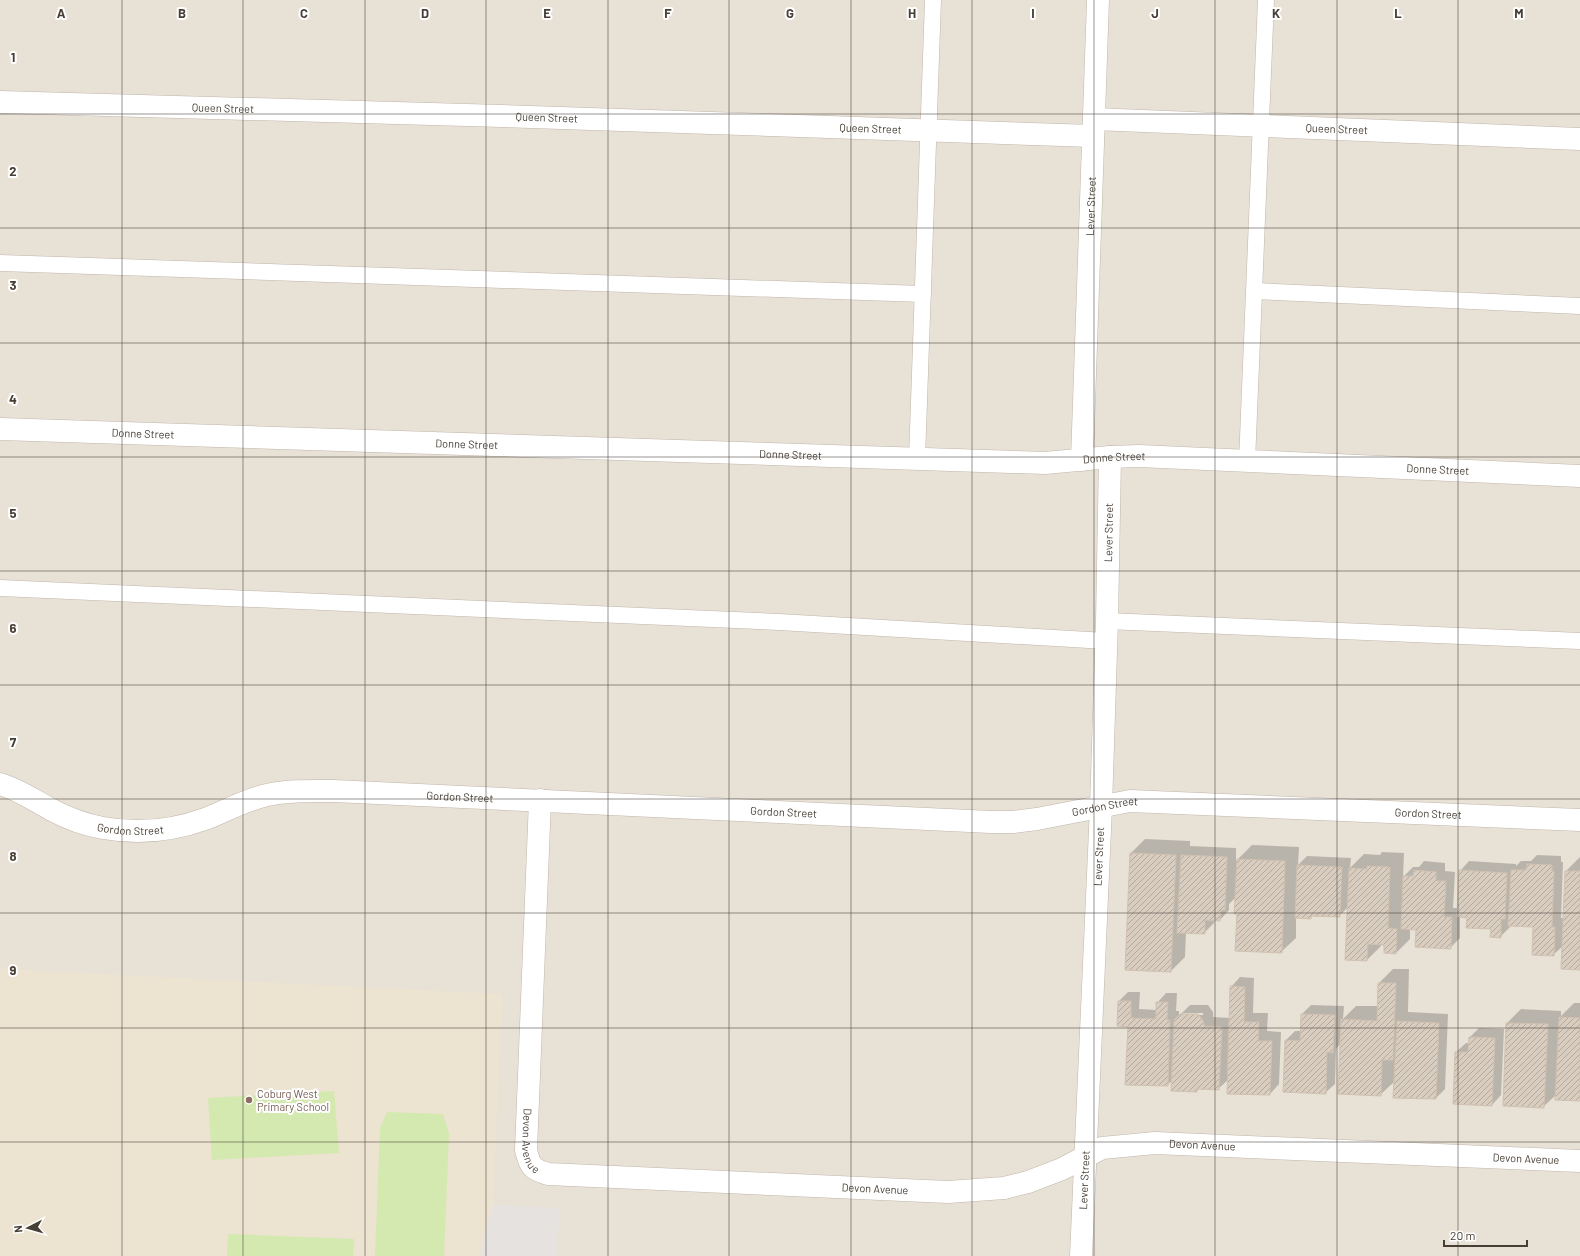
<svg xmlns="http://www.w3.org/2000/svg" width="1580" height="1256" font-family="Barlow,sans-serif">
	<defs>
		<pattern id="building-hatch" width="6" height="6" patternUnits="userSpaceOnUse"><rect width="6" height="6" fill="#d9cdc0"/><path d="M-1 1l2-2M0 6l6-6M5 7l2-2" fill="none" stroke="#b2a89d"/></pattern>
	</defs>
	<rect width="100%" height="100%" fill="#f4efe8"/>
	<!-- residential -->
	<rect fill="#e8e1d6" x="0" y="0" width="1580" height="1256"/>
	<!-- education -->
	<polygon fill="#ede3d1" points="0,969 502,994 493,1205 560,1208 557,1256 0,1256"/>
	<!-- pitch -->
	<g fill="#d4e9b0">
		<polygon points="334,1091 339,1153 212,1160 208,1098"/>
		<polygon points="387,1112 443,1114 449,1133 444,1256 375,1256 380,1128"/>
		<polygon points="228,1234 354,1239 353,1256 227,1256"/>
	</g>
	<!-- parking -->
	<polygon fill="#e5e2df" points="493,1205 560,1208 557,1256 480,1256 483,1240"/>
	<!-- shadow -->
	<g fill="#0003" fill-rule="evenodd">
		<polygon points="1145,839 1190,841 1190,846 1236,848 1236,861 1252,845 1299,847 1298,865 1307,856 1351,858 1350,868 1364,854 1380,855 1382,852 1404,853 1403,877 1413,867 1419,867 1424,861 1445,863 1445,871 1455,872 1453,908 1459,908 1460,871 1469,861 1516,864 1516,866 1521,861 1531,861 1537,855 1561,856 1561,862 1563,862 1561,918 1564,918 1566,871 1580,857 1580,969 1563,946 1553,955 1534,926 1510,925 1510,927 1500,937 1492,928 1468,917 1460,917 1460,938 1450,948 1417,929 1410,929 1410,939 1396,953 1385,944 1381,943 1381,946 1367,960 1348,907 1339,916 1313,915 1311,918 1296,917 1296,938 1281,952 1238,913 1236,897 1229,904 1229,910 1220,920 1214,919 1214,923 1204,933 1186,932 1185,957 1171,971 1131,853"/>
		<polygon points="1393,969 1409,969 1408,1012 1448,1014 1445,1089 1436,1098 1395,1081 1380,1095 1341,1043 1336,1049 1335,1084 1325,1093 1286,1040 1295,1031 1301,1031 1302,1014 1311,1005 1344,1006 1343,1019 1356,1006 1378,1006 1379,983"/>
		<path d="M1240,977L1254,978L1253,1013H1268L1267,1031L1281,1032L1279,1084L1270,1094L1229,1079L1218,1089H1199L1196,1091L1173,1080L1167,1085L1129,1026L1119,1001L1128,992H1140L1139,1009L1157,1010V1003L1166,993H1177L1176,1011H1179V1016L1190,1005H1208L1213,1012V1017L1230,1018L1231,987ZM1183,1013H1203V1015H1183Z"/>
		<polygon points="1574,1003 1580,1003 1580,1100 1557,1094 1543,1107 1504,1105 1507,1023 1521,1009 1561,1011 1561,1016"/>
		<polygon points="1479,1028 1504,1029 1501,1095 1492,1105 1456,1052 1466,1043 1470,1043 1470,1037"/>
	</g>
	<!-- building -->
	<g fill="url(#building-hatch)" stroke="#d1c1b0">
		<polygon points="1130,853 1176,855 1171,972 1125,970"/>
		<polygon points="1181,855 1227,857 1225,910 1221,910 1220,921 1205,920 1205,934 1177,933"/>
		<polygon points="1237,859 1285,861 1282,953 1235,951 1237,914 1234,914"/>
		<polygon points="1527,864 1552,865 1552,871 1554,871 1552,927 1555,927 1554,956 1532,955 1533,927 1508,926 1511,870 1526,870"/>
		<polygon points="1297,865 1342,867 1340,917 1311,916 1311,919 1295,918"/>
		<polygon points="1367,866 1390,867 1388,928 1397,929 1396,954 1384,953 1384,945 1368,944 1367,961 1345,960 1349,868 1367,869"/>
		<polygon points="1414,870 1436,872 1436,881 1446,881 1444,917 1452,917 1451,949 1415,947 1416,930 1401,929 1403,876 1413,876"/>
		<polygon points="1459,870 1507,873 1505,919 1501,919 1501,938 1490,937 1491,929 1466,928 1467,918 1457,917"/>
		<polygon points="1565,871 1580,871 1580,970 1561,969"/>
		<polygon points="1378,983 1396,983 1393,1060 1382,1060 1381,1096 1338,1094 1341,1019 1377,1021"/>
		<polygon points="1230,986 1245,987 1244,1022 1259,1022 1258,1041 1272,1041 1270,1095 1227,1094"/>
		<polygon points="1118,1001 1131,1001 1131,1018 1156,1019 1156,1002 1168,1002 1167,1020 1170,1020 1168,1086 1125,1085 1128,1027 1117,1026"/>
		<polygon points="1180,1014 1198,1014 1204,1022 1204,1026 1222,1027 1219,1090 1197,1089 1197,1092 1171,1091 1174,1020"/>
		<polygon points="1301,1014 1335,1015 1333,1053 1327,1052 1326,1094 1283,1092 1285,1040 1300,1041"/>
		<polygon points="1559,1017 1580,1018 1580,1101 1555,1100"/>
		<polygon points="1397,1021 1439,1023 1436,1099 1393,1098"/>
		<polygon points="1506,1023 1548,1024 1544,1108 1503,1106"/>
		<polygon points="1469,1037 1495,1038 1492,1106 1453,1104 1455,1052 1468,1052"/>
	</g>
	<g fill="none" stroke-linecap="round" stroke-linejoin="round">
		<defs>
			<g id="service">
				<polyline points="0,263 923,294"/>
				<polyline points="1255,291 1580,306"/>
				<polyline points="917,459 933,0"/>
				<polyline points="1247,462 1266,0"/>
				<polyline points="0,588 779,622 1106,641"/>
				<polyline points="1107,621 1580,641"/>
			</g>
			<g id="minor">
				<path id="s1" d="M0,102L502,116L1093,136"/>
				<path id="s2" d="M1094,119L1580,139"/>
				<path id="s3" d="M0,429L1045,463L1110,457L1139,456L1580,476"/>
				<path id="s4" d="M1082,460L1098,0"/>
				<path id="s5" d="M0,784C18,789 35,801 52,810C67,818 86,825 103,828C137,834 172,831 205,819C226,811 245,800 267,795C289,790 312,791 334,791L991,822H1013L1037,819L1130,801L1580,820"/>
				<path id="s6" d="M540,800L526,1150C530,1167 532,1169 548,1174L948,1192L1004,1188L1028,1182L1062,1169L1102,1148L1155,1143L1580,1161"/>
				<path id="s7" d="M1081,1256L1101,807L1107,621L1110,457"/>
			</g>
		</defs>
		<!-- service casing -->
		<use href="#service" stroke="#c0b6aa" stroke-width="17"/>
		<!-- minor casing -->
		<use href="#minor" stroke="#c0b6aa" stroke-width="23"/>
		<!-- service -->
		<use href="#service" stroke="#fff" stroke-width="16"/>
		<!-- minor -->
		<use href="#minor" stroke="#fff" stroke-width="22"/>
	</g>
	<!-- grid -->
	<path fill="none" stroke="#473f36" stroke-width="1" stroke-opacity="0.55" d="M122,0V1256M243,0V1256M365,0V1256M486,0V1256M608,0V1256M729,0V1256M851,0V1256M972,0V1256M1094,0V1256M1215,0V1256M1337,0V1256M1458,0V1256M0,114H1580M0,228H1580M0,343H1580M0,457H1580M0,571H1580M0,685H1580M0,799H1580M0,913H1580M0,1028H1580M0,1142H1580"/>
	<!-- markers -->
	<circle fill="#8d6e63" stroke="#fff" stroke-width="1.5" cx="249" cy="1100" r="4"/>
	<g text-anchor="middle" stroke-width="4" stroke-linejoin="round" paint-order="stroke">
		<!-- street labels -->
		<g font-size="11" fill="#473f36" stroke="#fff">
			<text dy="4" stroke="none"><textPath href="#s1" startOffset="223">Queen Street</textPath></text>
			<text dy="4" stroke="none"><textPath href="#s1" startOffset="547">Queen Street</textPath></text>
			<text dy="4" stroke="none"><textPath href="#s2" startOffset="243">Queen Street</textPath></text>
			<text dy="4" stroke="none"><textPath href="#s1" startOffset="871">Queen Street</textPath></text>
			<text dy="4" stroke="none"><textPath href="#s4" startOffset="254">Lever Street</textPath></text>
			<text dy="4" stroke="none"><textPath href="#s3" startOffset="143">Donne Street</textPath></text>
			<text dy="4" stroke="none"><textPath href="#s3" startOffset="467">Donne Street</textPath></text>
			<text dy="4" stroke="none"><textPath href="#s3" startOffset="791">Donne Street</textPath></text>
			<text dy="4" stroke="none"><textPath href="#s3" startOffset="1115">Donne Street</textPath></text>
			<text dy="4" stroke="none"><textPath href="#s3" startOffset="1439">Donne Street</textPath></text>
			<text dy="4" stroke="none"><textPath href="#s7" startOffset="724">Lever Street</textPath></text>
			<text dy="4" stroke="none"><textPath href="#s5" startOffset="476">Gordon Street</textPath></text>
			<text dy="4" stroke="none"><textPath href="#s5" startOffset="1123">Gordon Street</textPath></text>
			<text dy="4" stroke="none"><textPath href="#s5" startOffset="800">Gordon Street</textPath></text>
			<text dy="4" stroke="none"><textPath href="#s5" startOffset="1447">Gordon Street</textPath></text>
			<text dy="4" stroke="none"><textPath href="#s5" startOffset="140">Gordon Street</textPath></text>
			<text dy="4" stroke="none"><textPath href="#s7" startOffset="400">Lever Street</textPath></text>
			<text dy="4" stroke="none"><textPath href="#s6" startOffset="342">Devon Avenue</textPath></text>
			<text dy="4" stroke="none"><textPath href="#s6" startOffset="1049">Devon Avenue</textPath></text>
			<text dy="4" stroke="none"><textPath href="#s6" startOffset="1373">Devon Avenue</textPath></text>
			<text dy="4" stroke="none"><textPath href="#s7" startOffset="76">Lever Street</textPath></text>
			<text dy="4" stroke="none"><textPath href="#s6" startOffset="713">Devon Avenue</textPath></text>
		</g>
		<!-- education labels -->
		<g font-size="11" fill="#785e54" stroke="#fff" text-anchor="start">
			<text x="257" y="1098">Coburg West<tspan x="257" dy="13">Primary School</tspan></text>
		</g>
	</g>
	<g font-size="13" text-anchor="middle" font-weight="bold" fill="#473f36" stroke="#fff" stroke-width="4" stroke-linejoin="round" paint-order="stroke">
		<text x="61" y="18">A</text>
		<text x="182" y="18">B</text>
		<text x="304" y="18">C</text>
		<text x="425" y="18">D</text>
		<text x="547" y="18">E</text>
		<text x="668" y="18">F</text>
		<text x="790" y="18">G</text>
		<text x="912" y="18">H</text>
		<text x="1033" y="18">I</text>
		<text x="1155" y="18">J</text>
		<text x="1276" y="18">K</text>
		<text x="1398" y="18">L</text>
		<text x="1519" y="18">M</text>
		<text x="13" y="62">1</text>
		<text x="13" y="176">2</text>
		<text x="13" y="290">3</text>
		<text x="13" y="404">4</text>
		<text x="13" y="518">5</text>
		<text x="13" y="633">6</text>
		<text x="13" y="747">7</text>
		<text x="13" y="861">8</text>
		<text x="13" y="975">9</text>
	</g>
	<!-- north arrow -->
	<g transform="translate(28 1228) rotate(264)" stroke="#ffffff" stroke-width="3" paint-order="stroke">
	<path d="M0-3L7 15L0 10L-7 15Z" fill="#473f36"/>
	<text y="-6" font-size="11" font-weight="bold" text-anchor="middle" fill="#473f36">N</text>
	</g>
	<!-- scale -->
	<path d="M1444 1240v6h83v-6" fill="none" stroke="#473f36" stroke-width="2"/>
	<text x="1450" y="1240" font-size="12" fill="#473f36" stroke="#ffffff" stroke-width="3" paint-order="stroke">20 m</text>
</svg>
